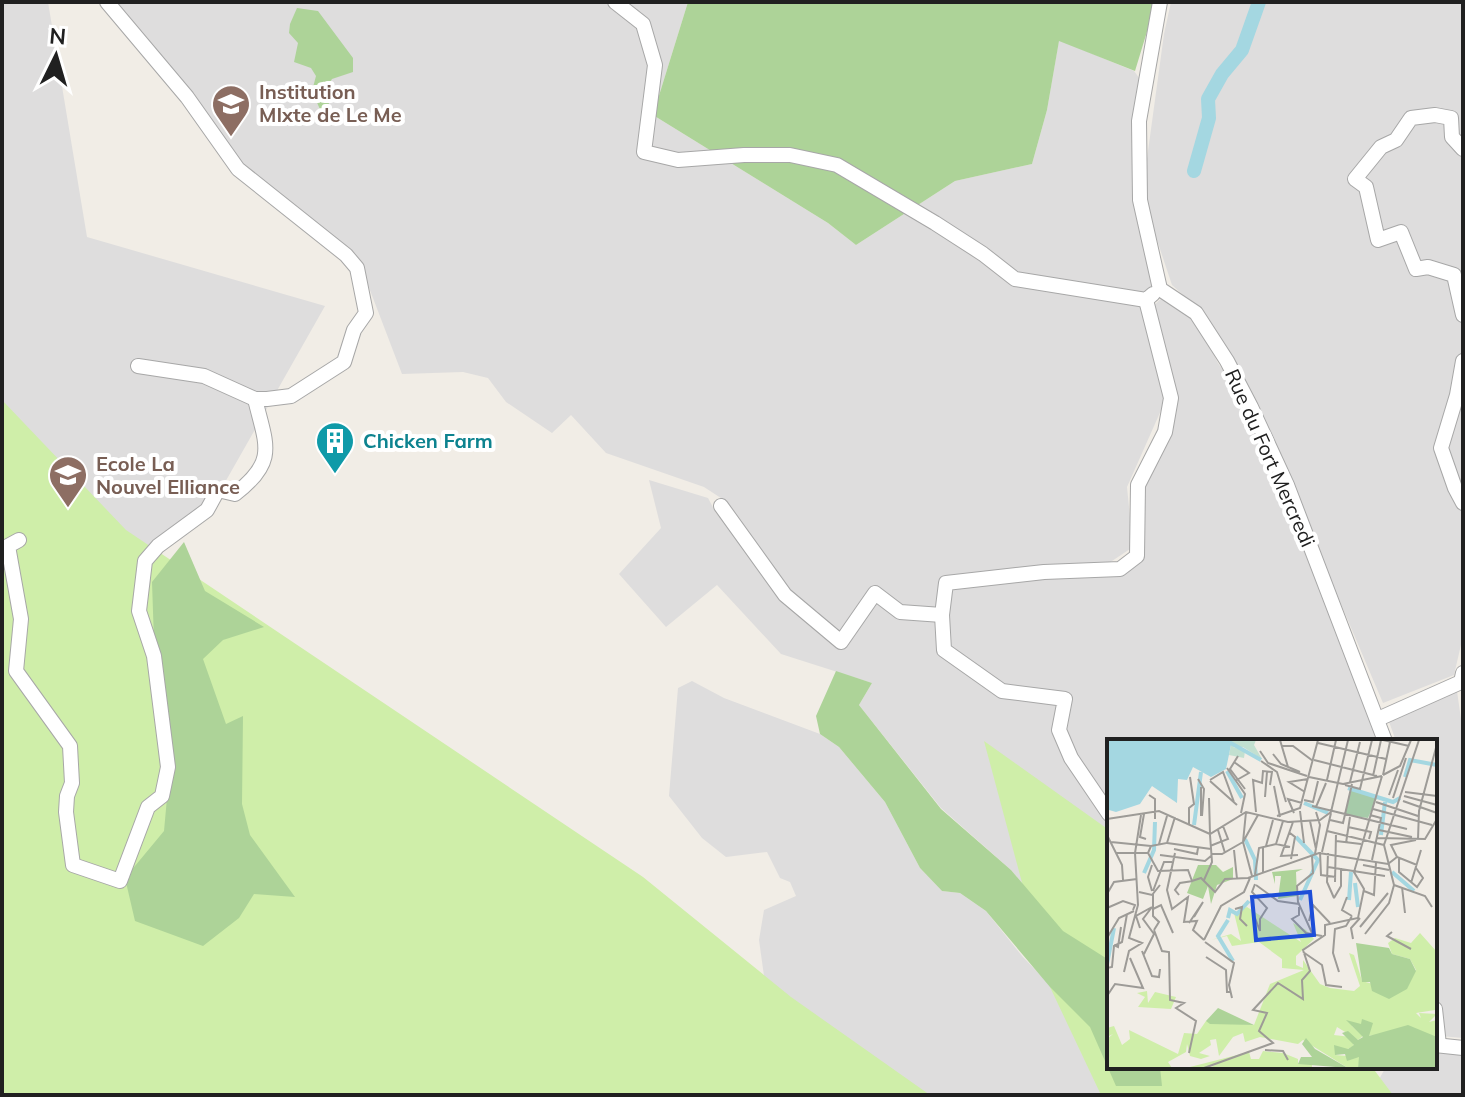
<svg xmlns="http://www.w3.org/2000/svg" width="1465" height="1097" font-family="Mulish,sans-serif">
	<rect width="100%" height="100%" fill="#f1ede6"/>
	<!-- residential -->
	<g fill="#dedddd">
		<polygon points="2,2 48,2 87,237 325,306 207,514 146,559 2,711"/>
		<polygon points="113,2 688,2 653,115 828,223 856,245 955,181 1032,164 1047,110 1059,40 1134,71 1143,83 1138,205 1157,289 1142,298 1166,399 1127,487 1133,547 1109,563 942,577 938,614 906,611 873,592 841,638 768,570 727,502 704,487 606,453 571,415 552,433 506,402 488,378 463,372 402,374 360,264 243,167"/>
		<polygon points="1171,2 1463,2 1463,636 1454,675 1383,703 1253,397 1201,311 1172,285 1142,195 1164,34"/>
		<polygon points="1165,295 1194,315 1218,363 1244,402 1382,741 1109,741 1109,805 1083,768 1065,729 1069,696 1004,686 947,649 948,585 1121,572 1139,557 1142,485 1171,435 1152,307"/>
		<polygon points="649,480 708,498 716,513 841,645 877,600 943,621 942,650 1001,695 1059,702 1054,728 1109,820 1109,960 1063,931 1011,870 941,808 859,705 872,683 781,654 717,585 666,627 619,574 661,528"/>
		<polygon points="692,681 724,698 820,734 839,747 885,802 920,868 942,891 960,893 986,911 1022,956 1090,1027 1116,1086 1331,1067 1336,1095 872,1095 764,976 759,940 764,910 796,896 790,882 780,878 767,852 726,857 702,838 669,796 678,688"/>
		<polygon points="1457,691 1463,733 1463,1038 1440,1036 1435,939 1435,741 1396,741 1388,719"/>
		<polygon points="1435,1045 1463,1047 1463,1095 1370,1095 1386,1067 1435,1067"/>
	</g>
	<!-- grass -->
	<g fill="#cfeea9">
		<polygon points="2,400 126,530 643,877 791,997 930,1095 2,1095"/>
		<polygon points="984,741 1109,830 1109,1067 1372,1067 1393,1095 1101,1095 1050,987"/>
	</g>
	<!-- forest -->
	<g fill="#add398">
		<polygon points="688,2 1156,2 1135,71 1059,41 1047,110 1032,164 955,181 856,245 828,223 653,115"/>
		<polygon points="297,8 318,11 353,58 353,72 332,79 325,90 331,111 322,114 312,91 316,76 311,68 294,62 298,43 289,33 290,24"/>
		<polygon points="184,542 205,591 264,627 223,640 203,659 226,724 243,716 242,804 250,835 295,897 254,894 239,918 203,946 135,921 125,878 164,831 169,776 154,641 152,582"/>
		<polygon points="836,671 872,683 859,705 941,809 1011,870 1063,931 1109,960 1109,1067 1160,1067 1162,1086 1116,1086 1090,1027 1050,987 986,911 960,893 942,891 920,868 885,802 839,747 820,734 816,716"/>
	</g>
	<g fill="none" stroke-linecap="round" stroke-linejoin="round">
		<!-- canal -->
		<polyline stroke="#a4d7e1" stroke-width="14" points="1194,171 1209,118 1208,99 1222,74 1242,50 1259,2"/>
		<defs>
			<g id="minor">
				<polyline points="107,2 187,97 238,169 346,255 357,268 366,313 354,330 344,362 291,396 267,399 255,399 204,376 138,366"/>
				<polyline points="615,2 643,24 655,65 644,152 678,160 744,155 790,155 837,165 935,223 983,254 1015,279 1146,300 1153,294"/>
				<polyline points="1160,2 1139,121 1140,200 1160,289 1196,313 1227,361 1251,407 1287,485 1385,741"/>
				<polyline points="1463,149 1452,137 1451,118 1435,115 1411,118 1396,140 1381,147 1355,179 1366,187 1378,240 1401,232 1416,269 1428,267 1454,275 1463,315"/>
				<polyline points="1463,361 1457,395 1441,448 1455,488 1463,503"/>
				<polyline points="721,506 785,595 841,642 875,593 900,612 942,615"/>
				<path d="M19,540L8,546L21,619L16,671L70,746L72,783L67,796L66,812L73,865L120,881L148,807L162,796L168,767L154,656L139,611L145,561L158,546L207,510L218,490L235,494C278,461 266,445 255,399"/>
				<polyline points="1378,719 1461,682 1463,673"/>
				<polyline points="1109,814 1071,758 1059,730 1065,699 1002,691 944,650 942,615 946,583 1044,572 1120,569 1137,556 1138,485 1165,432 1171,398 1146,300"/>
				<polyline points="1435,1009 1439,1045"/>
				<polyline points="1435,1045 1463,1048"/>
			</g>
		</defs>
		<!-- minor casing -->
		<use href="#minor" stroke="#a7a7a7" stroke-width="16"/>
		<!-- minor -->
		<use href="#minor" stroke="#fff" stroke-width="14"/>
	</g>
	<!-- icons -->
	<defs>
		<symbol id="school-pin" viewBox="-11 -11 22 30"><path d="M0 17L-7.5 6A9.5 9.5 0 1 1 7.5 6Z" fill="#8d6e63" stroke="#fff"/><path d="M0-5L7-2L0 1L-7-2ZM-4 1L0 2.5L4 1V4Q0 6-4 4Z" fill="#fff"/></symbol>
		<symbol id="building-pin" viewBox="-11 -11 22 30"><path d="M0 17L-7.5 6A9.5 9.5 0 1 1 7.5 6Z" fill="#0f9aa8" stroke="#fff"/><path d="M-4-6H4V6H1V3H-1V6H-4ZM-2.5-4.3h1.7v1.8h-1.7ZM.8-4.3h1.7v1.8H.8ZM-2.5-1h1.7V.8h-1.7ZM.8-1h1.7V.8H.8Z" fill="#fff"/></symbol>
	</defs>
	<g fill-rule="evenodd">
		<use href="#school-pin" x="209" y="82" width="44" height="60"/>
		<use href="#building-pin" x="313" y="419" width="44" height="60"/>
		<use href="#school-pin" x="46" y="453" width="44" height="60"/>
	</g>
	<g text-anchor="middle" stroke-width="8" stroke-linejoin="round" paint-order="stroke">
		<!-- education labels -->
		<g font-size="20" font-weight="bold" fill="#785e54" stroke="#fff" text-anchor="start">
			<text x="259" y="99">Institution<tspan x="259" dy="23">MIxte de Le Me</tspan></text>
			<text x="96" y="471">Ecole La<tspan x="96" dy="23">Nouvel Elliance</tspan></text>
		</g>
		<!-- culture labels -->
		<g font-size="20" font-weight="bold" fill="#0d838f" stroke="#fff" text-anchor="start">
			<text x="363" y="448">Chicken Farm</text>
		</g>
		<!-- street labels -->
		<g font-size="20" fill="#202020" stroke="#fff">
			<text transform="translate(1270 458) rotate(66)" y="7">Rue du Fort Mercredi</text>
		</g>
	</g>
	<!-- overview -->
	<g transform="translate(1107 739)">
		<rect width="330" height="330" fill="#f1ede6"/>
		<path d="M140,168L194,203L186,184L199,191L207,200L189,217V226L196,229V221L213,245L223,249L247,252L253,247L242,214L247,216L255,242L291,252L309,231L303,220L285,215L281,204L288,199L304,204L313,194L330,213V273L328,271L309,274L314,279L312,274L330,275L322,283L330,281V299L311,291L261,297V288L245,287L256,297L251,301L230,288L227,296L244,298L247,307L228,316L253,318L251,329H241L196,301L191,305L153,298L138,303L136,294L126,298L112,317L109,300L103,301L104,306L92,314L103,317L94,320L83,317L80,305L79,313L61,323L65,329H0V300L6,295L0,298V289L7,287L15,306L23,300L22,291L71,315L77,294L90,295L99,282L147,286L163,245L197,231L175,229V220L152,203L125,207L120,197L104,201L124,195L134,202L127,174ZM40,252L41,264L48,253L69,258L64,270L31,268L38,258L30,254ZM156,312L176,314L191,320V325L205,323V328L102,329L112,324L95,329H79L142,313L144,320H152Z" fill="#cfeea9"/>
		<path d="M91,126H109L116,133L126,128V140L110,146L104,165L101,147L96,160L80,154ZM196,130L189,133L190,157L171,160L174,137H168V145L165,133ZM249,204L282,209L285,215L303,220L309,232L300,250L282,260L265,252L263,243H255ZM111,269L147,286L103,285L99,282ZM255,280L266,284L262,297L301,286L330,298V329H251L252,318L240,322L238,315L228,316L227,306L241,310L247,306L235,294L241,292L251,301L256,298L239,281L254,285ZM199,299L208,310L241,329L191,325L194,318H205L195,305Z" fill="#add398"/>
		<path d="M125,1H149L147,6L155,20L136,8H126L138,12L137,19L122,16Z" fill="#c2e0d0"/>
		<path d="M244,51L270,59L261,79L238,76Z" fill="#a6cba9"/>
		<path d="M0,1H125L119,30L104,38L86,28L80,41L71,40L70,64L45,47L33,65L9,73L2,71Z" fill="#a4d7e1"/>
		<path fill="none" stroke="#a4d7e1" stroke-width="4" d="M122,3L154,21M120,32L135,59M298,38L303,21L330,26M241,49L286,63L293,59M197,64L221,74M87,86L94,33M274,96L278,63M189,98L211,121L193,161M138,100L148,121L149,141M285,133L307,152M37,134L47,111L48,83M248,144L251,168M242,161L244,133M121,179L123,171L130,175L142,162M121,181L111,197L126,222M0,225L7,189"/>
		<path fill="none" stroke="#9d9b97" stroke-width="2" d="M173,1L181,28M276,1L302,7M211,4L279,20M175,7H186L206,22M153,12L161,24L200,37M166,15L174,25L193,33M131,17L123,30L138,50M207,21L270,37M154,22L170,33L179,63M127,23L142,34L128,42M120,29L138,55L134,74M276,36L283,3M276,36L293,27L304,1M266,37L274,1M202,38L236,45L275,37M91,40L97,50L95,77M103,41L116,33L127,63M220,41L229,1M103,42L130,66M243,43L253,3M238,46L253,50L265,1M167,47L173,78M198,53L182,43L201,40M298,53L330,57M42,56L48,60V80M282,56L291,31M297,57L330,66M158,58L160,33M102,59L103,95M286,59L299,19M197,61L206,63L211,42M296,62L330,74M269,63L311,77M205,67L300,90M209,68L219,44M266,70L325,86M193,72L197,104M149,73L146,41L155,44L156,32L165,33L163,46M187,74L181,60L195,64M37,75L33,98L39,100M263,76L274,79L265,121M94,77V48M170,77L193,69L211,1M0,80L52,72L103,95L139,73L181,83L213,81L224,73L241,1M223,81L236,84L245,45M203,82L209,110M186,83L174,117L191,116M82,85V69L87,65L83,38M241,88L264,93L262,100M111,91L118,114M272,91L305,98M220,92L277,106M183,94L188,98L184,120M0,96L15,126L16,141M270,99L318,100L330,80M311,100L312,72L330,5M309,101L284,106L290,118L310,126M229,102L254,105M4,103L44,107M60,104L104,110M239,104L243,78M52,105L60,77M169,105L176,82M44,107L41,114L51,132L81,131L85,142L94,139L108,153L118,140L141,139L212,114L281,125L290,118M44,107L60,104L68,78M103,107L121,100L116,87M159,107L166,81M156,108V133M67,110L90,115L91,109M127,111L130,140M213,113L214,136L229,138M215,113L224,74M9,114H41M68,114L60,151L65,170L81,158L77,183L90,182L86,191L97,201M221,114L220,143L227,159M104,115H115L136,103L139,73M208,115L213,86L209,73M53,116L98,122L104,117M205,117L206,134L190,147L191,163L205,194M292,118V133L310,148L316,139L309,129M45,126L41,138L45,152M256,126L282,131M221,128L278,137M148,136L152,109L169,105L183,108M145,137L136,103L151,76M97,141L105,123L103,96M228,143L229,94M304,144L314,111M149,146L171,162L192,165M287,146L318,157L325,168M295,148L298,174M46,152L57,123H65M257,152L267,156L269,123M32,153L45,156L53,146M0,155L7,143L30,140M46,155V177L52,183L47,191M72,156L68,151L73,144L86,142M240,158L235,171L245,177M227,159L234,147V129M192,168V176L185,180L199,194L215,197M0,169L16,162L28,166L26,171M46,170L54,166L66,194M128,170L135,168L133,180L140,187M148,179L153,192V180L160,169L145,153L148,145M202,182L206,166L223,184M82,184L96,163L87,178M253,188L281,154M33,189L29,177L45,168M47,191L55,212L62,213L63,261L77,264L69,269L89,282L82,314M285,193L280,197L304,210M258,195L282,164L287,146L277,106L312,1M0,199L12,179L27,172M246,200L244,189L253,179M97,201L114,167L137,153L143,139M98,203L127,224L122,246L125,259M7,206L11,208L14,188M35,212L45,237L52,238L53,230M196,213L215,226L219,246L235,248M37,215L47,195L36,180L45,168M99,218L119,231L120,253H124M0,229L5,228L7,207L15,203L20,175M17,233L22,212L35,204L22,199L31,166L28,114L34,76M232,233L226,214L228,190L239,187L245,177M0,257L8,245L36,249L23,219M158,311L176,312L181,321M97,329L166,304L152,292L160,274L146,271L171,244L196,260L195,241L203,232L196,211L218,196V186L251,179L257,150L247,133L275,37"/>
		<path fill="#1d4ed8" fill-opacity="0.15" stroke="#1d4ed8" stroke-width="4" d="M203,153L207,196L149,201L145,158Z"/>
		<rect width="330" height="330" fill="none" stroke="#202020" stroke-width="4"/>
	</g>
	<!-- border -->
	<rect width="1465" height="1097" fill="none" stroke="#202020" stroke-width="8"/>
	<!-- north arrow -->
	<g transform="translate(56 56) rotate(5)" stroke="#ffffff" stroke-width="6" paint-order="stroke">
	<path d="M0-6L14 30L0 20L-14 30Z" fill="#202020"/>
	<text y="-12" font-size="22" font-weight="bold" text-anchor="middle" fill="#202020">N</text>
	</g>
</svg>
